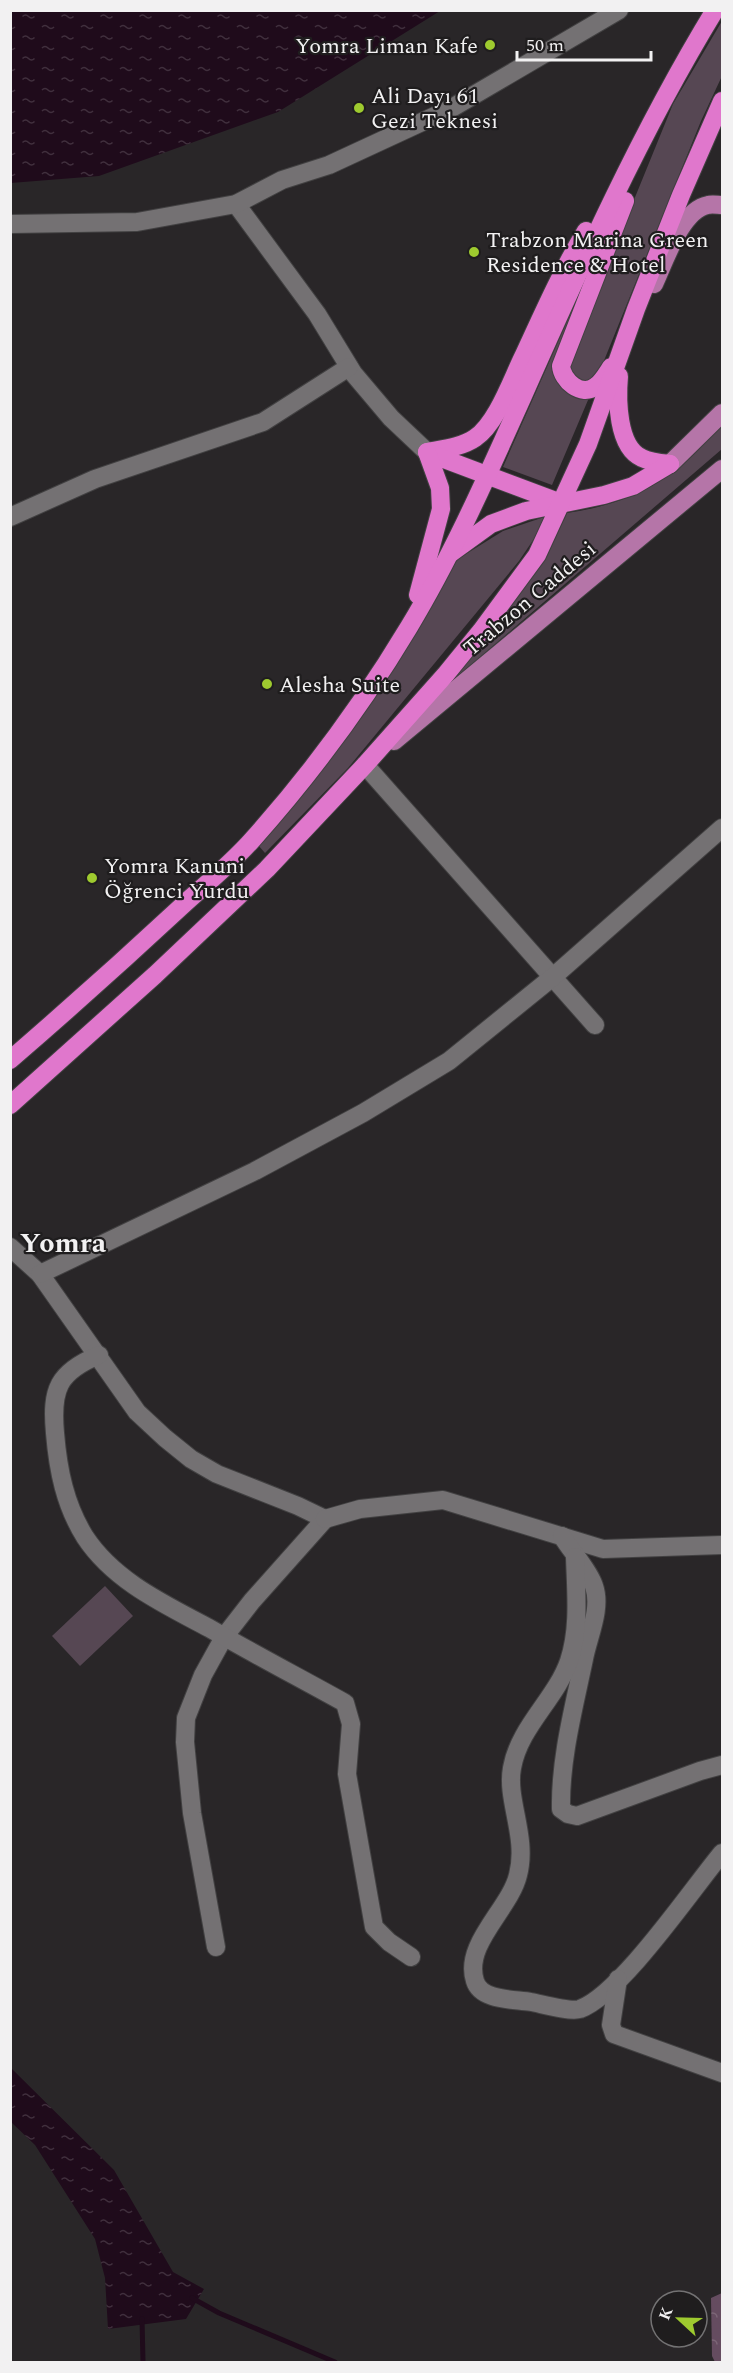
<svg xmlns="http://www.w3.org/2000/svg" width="733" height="2373" font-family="Spectral,serif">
	<defs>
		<pattern id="forest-crowns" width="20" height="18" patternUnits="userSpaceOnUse" patternTransform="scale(1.5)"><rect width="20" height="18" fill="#654c60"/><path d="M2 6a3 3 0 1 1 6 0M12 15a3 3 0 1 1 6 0" fill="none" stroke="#7c6677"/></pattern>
		<pattern id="water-ripples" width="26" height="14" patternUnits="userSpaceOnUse" patternTransform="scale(1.5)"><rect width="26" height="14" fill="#1f0b1b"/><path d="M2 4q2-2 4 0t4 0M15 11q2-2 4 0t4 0" fill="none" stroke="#402f3d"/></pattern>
	</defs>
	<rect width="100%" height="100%" fill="#292628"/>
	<!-- grass -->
	<g fill="#564753">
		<polygon points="722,21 722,76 701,121 601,368 591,379 584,381 571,376 568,367 570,357 673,104"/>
		<path d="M612,219L553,370C560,392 571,389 591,393L552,485L503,467Z"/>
		<path d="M722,423V449L444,688L547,556L567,513C611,507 654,491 688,460C700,449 711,436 722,423Z"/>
		<polygon points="550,515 519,561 348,768 265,853 258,845 453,562 503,531"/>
		<polygon points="105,1586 133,1616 80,1666 52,1636"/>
	</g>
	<!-- forest -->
	<polygon fill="url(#forest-crowns)" points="722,2293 722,2362 715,2362 712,2356 711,2298"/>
	<!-- water -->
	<g fill="url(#water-ripples)">
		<polygon points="11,10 440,10 440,11 278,112 99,176 11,183"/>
		<polygon points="10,2067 114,2170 173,2272 204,2289 186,2319 108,2329 105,2278 95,2239 35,2145 11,2122"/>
	</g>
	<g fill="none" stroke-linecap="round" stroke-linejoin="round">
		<!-- stream -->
		<g stroke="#1f0b1b" stroke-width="5">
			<polyline points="192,2298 219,2313 335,2362"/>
			<polyline points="142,2319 143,2362"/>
		</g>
		<defs>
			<g id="minor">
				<polyline points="236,204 317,314 353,373 391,418 427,452"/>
				<polyline points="10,224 137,222 236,204 282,180 329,165 450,109 619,10"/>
				<polyline points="10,517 95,479 263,422 349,367"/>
				<polyline points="365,765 595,1025"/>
				<polyline points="10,1247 40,1274 137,1412 165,1438 191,1459 217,1474 298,1506 325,1519 252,1601 224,1637 203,1675 186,1718 185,1742 192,1813 216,1947"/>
				<polyline points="40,1274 255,1171 363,1113 449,1061 554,976 722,828"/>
				<path d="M99,1355C58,1372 51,1389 55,1433C58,1470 65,1505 85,1537C114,1581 164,1604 209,1628C254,1654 300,1678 345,1703L351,1724L347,1774L374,1927L389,1942L411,1957"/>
				<polyline points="325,1519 360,1509 443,1500 603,1549 722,1545"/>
				<path d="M562,1536C571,1551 589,1570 594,1586C602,1609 588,1637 584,1659C574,1707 560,1759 561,1809L568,1814L577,1816L700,1771L722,1765"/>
				<path d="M575,1557C576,1591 580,1628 569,1661C556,1699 519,1727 512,1768C506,1800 528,1837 518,1875C510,1909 463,1944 475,1981C481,2001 514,1999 531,2002C542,2004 570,2012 580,2009C621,1994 692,1889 722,1853"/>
				<polyline points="618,1979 611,2025 614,2034 722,2073"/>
			</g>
			<g id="major">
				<path d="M654,284C665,261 681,210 708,205C712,204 718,205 722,205"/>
				<polyline points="670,464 722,413"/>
				<polyline points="394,741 722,469"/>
			</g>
			<g id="highway">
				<path d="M611,367C607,373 602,382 596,386C581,398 562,380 561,366L625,201"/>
				<path d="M619,376C617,399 617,447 642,458C650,462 661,463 670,464"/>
				<path d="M427,452C443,449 462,447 475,438C496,424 511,382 522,359C542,316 561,272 586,231"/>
				<polyline points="428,453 561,503"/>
				<polyline points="451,553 491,524 526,511 604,495 633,486 670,464"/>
				<polyline points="418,595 441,509 440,488 427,452"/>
				<path d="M10,1060C69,1009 126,958 183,905C206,884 232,863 253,839C311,774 364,702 409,627C453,554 488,474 523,396C581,265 640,133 715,10"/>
				<polyline points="10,1105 155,975 267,869 365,765 446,674 481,631 537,555 588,444 636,309 681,195 722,101"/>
			</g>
		</defs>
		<!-- minor casing -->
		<use href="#minor" stroke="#424142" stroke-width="20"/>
		<!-- major casing -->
		<use href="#major" stroke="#424142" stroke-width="20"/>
		<!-- highway casing -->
		<use href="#highway" stroke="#424142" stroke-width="20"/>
		<!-- minor -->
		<use href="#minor" stroke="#747173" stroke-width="18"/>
		<!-- major -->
		<use href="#major" stroke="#b575a8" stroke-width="18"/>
		<!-- highway -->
		<use href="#highway" stroke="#e077cc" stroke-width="18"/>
	</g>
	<!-- markers -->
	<g fill="#9eca2f" stroke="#1f1d1e" stroke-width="2">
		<circle cx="490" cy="45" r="6"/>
		<circle cx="359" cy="108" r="6"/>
		<circle cx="474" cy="252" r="6"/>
		<circle cx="267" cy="684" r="6"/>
		<circle cx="92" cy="878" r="6"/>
	</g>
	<g text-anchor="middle" stroke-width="4.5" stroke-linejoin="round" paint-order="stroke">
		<!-- poi labels -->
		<g font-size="22" fill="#f2f1f2" stroke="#1f1d1e" text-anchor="start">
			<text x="478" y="53" text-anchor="end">Yomra Liman Kafe</text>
			<text x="371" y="103">Ali Dayı 61<tspan x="371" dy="25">Gezi Teknesi</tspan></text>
			<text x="486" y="247">Trabzon Marina Green<tspan x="486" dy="25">Residence &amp; Hotel</tspan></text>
			<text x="279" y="692">Alesha Suite</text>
			<text x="104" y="873">Yomra Kanuni<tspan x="104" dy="25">Öğrenci Yurdu</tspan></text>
		</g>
		<!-- street labels -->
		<g font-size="22" fill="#f2f1f2" stroke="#1f1d1e">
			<text transform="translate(529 598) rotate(-40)" y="8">Trabzon Caddesi</text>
		</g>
		<!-- district labels -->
		<g font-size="28" font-weight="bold" fill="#f2f1f2" stroke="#1f1d1e">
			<text x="63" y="1252">Yomra</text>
		</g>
	</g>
	<!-- border -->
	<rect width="733" height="2373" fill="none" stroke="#f2f1f2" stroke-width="24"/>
	<!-- north arrow -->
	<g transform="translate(679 2319) rotate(292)"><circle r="28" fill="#1f1d1e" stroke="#737273" stroke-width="1.5"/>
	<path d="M0-4.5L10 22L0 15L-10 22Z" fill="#9eca2f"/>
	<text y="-9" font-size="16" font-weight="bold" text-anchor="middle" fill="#f2f1f2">K</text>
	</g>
	<!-- scale -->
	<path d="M517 51v9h134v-9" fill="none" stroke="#f2f1f2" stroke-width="3"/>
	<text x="526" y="51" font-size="18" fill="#f2f1f2" stroke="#1f1d1e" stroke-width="4.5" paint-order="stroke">50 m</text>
</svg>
